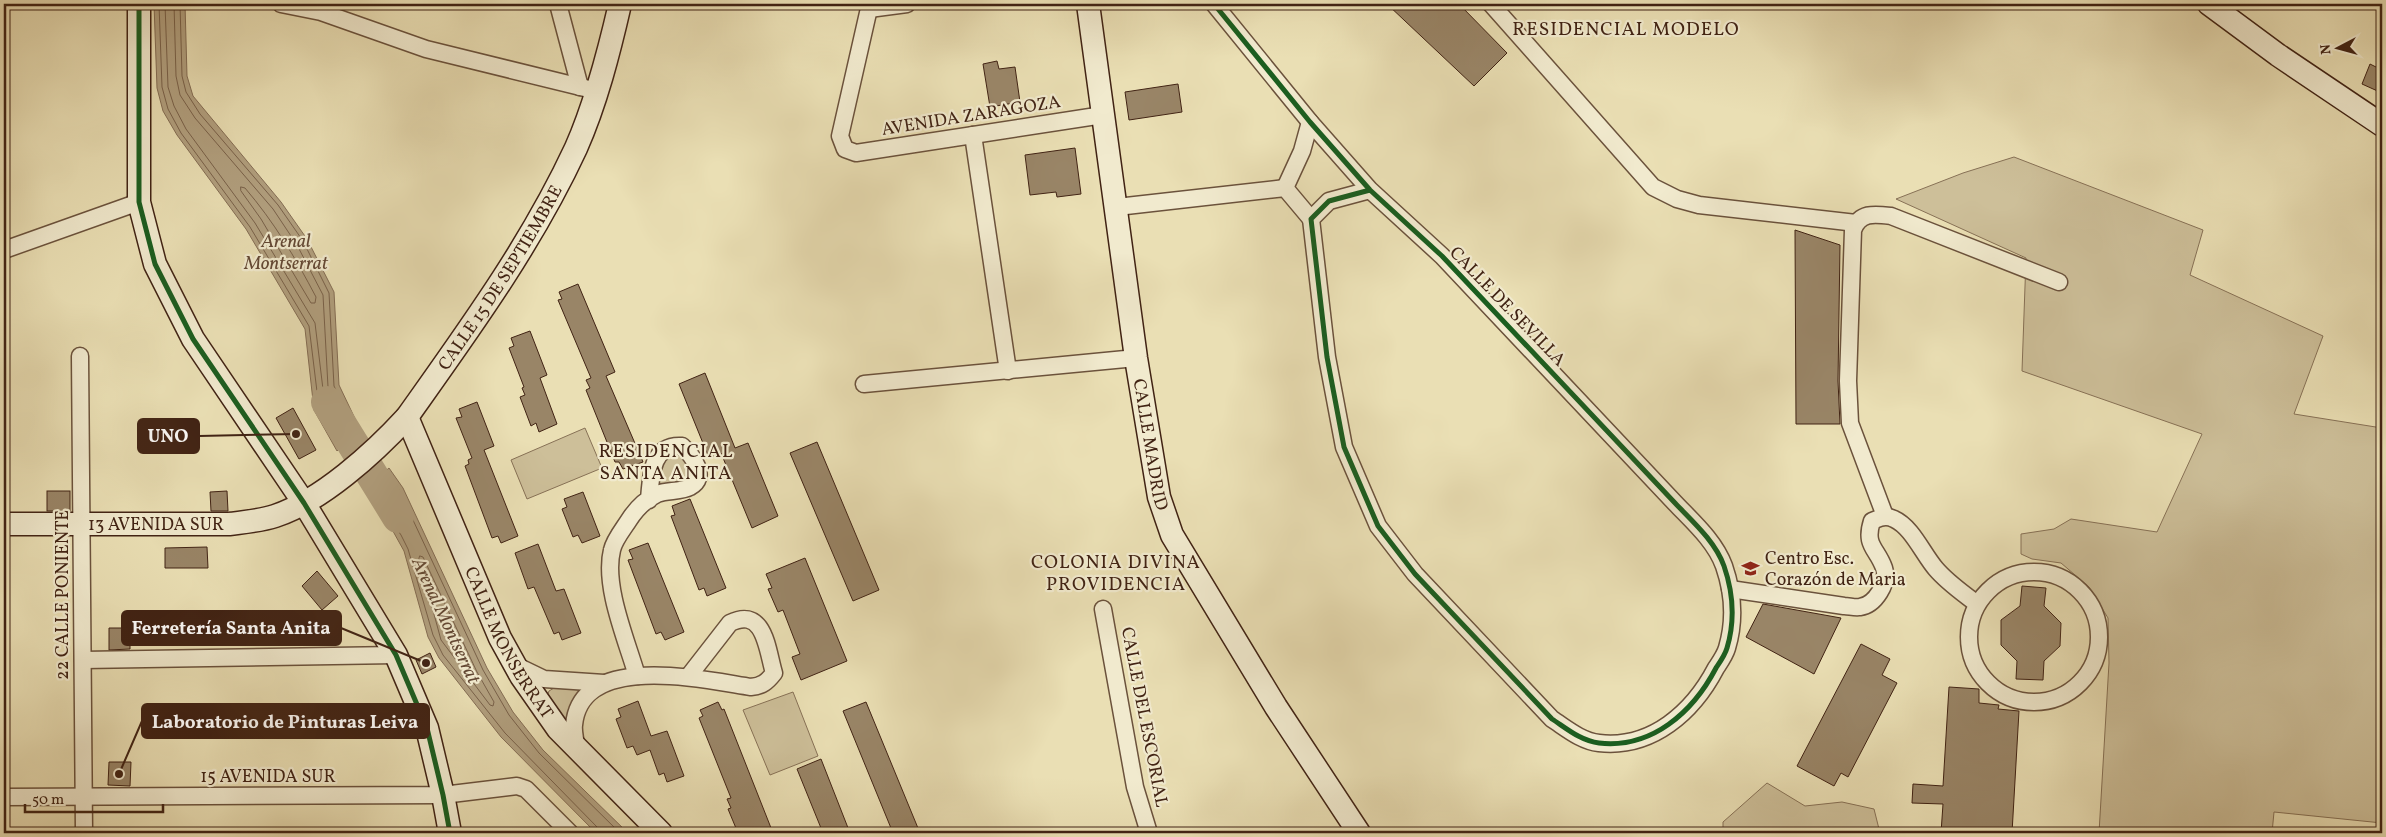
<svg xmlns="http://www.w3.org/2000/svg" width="2386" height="837" font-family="Vollkorn,serif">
	<rect width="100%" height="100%" fill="#eadfb4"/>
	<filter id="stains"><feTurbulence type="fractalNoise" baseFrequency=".004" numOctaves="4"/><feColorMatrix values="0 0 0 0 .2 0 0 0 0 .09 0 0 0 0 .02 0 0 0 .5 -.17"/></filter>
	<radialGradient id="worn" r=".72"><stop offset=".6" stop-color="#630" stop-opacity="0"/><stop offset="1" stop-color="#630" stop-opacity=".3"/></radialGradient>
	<!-- green -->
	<g fill="#cdbf99" stroke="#877156">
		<polygon points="2014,157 2203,230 2190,275 2323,336 2294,414 2382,428 2382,823 2274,812 2272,833 2099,833 2109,663 2108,618 2089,587 2061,563 2032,559 2021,554 2021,534 2054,529 2071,519 2157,532 2202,434 2022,371 2026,258 1896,199 1963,173"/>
		<polygon points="585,428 602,468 527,499 511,460"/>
		<path d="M674,453C685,457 689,465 688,477L682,481L657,489L656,478L665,456Z"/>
		<polygon points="554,688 580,690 572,704 568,725 547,696 549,691"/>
		<polygon points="793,692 818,756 770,775 743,710"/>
		<polygon points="1767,783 1805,806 1842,802 1874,809 1880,833 1723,833 1723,822"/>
	</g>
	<!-- water -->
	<g fill="#b19f7e" stroke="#846d54">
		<polygon points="154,4 185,4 187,76 193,96 281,202 307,239 334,292 339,385 360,429 337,451 314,410 305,329 246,229 177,135 163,111 157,88"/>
		<polygon points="389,468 403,488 487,668 513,712 543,750 628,833 596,833 501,737 439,658 428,637 404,551 389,524 364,490"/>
	</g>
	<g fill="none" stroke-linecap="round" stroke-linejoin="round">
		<!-- shore -->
		<g stroke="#796149" stroke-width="1">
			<polyline points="159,4 162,87 168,109 181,133 250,227 309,326 319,408 337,440 340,441 354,427 334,386 329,293 303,241 278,205 200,114 186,92 182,76 180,4"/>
			<polyline points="165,4 168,87 174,106 186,129 255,223 315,323 325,406 338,430 341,431 346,425 328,387 323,295 297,245 273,209 195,118 180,95 176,76 174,4"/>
			<path d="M241,187L245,188C274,222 295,257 316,297L315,303H311L261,219L241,191Z"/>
			<polygon points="386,485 393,493 408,524 407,527 404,527 380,493"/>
			<polygon points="420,556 423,557 477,672 494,702 493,706 490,705 441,640 419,559"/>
			<polyline points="599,833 598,828 505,733 443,655 433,635 408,549 401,535 372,492 386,476 390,477 399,490 483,670 509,715 539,753 620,833"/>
		</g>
		<!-- river -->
		<polyline stroke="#b19f7e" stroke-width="32" points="327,402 398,517"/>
	</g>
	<!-- building -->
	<g fill="#998567" stroke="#412314">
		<polygon points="1387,4 1459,4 1507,53 1474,86"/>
		<polygon points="997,61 999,69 1015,67 1020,102 990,107 983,64"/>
		<polygon points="2370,64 2382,70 2382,93 2362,84"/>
		<polygon points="1178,84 1182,112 1129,120 1125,92"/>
		<polygon points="1075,148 1081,194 1057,197 1056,192 1030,195 1025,155"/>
		<polygon points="1795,230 1840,245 1838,381 1840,424 1796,424"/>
		<polygon points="578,284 615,372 606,376 643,462 623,469 619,462 615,462 586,390 590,388 586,380 591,378 558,300 562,299 559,292"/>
		<polygon points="530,331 547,375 540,378 557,424 539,432 536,423 531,426 520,397 525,395 522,388 524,387 509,348 514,346 511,338"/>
		<polygon points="705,373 735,448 748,443 778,516 752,528 721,453 709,458 679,384"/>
		<polygon points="477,402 494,446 484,450 518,536 501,543 498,536 492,538 465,466 469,464 468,460 472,458 456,418 462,417 459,409"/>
		<polygon points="293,408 316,450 299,459 276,418"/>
		<polygon points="817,442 879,590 853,601 790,453"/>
		<rect x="47" y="491" width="23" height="20"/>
		<polygon points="227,491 228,511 211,511 210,492"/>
		<polygon points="583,492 600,536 582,543 578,535 573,537 562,509 567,507 564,499"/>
		<polygon points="690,499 726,588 707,596 704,588 699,590 671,516 675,515 672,506"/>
		<polygon points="648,543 684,632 665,640 661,632 656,634 628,560 633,559 629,550"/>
		<polygon points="538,544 556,591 564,589 581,633 562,640 559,632 554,634 534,587 528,589 515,553"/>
		<polygon points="207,547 208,568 165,568 165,548"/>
		<polygon points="805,558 847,661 801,680 792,657 800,654 783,610 778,612 768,589 772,588 766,574"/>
		<polygon points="317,571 338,596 322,610 302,586"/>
		<polygon points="2022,586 2046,588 2044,606 2061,623 2060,646 2044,661 2043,680 2016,679 2017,661 2001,645 2001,620 2020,606"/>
		<polygon points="1763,604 1841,618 1814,674 1746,637"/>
		<polygon points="109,628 130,628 130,649 109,650"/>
		<polygon points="1861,644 1890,659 1882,675 1897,683 1848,777 1841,773 1834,786 1797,766"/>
		<polygon points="430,653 436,667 422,674 416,660"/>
		<polygon points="1949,687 1979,689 1979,703 1999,705 1998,709 2019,711 2012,833 1941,833 1943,804 1912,803 1913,784 1943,786"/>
		<polygon points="638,701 651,736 667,731 684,776 667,782 664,773 659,775 650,750 637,755 633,746 627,748 616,719 621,717 618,709"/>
		<polygon points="718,702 722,710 724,709 773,833 738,833 728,809 731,808 727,799 731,798 699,718 703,716 700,710"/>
		<polygon points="866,702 920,833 893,833 843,711"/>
		<polygon points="821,759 850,833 823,833 797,769"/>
		<polygon points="109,762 131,762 130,786 108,785"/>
	</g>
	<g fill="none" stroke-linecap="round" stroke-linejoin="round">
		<defs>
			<g id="street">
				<polyline points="281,4 321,12 426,49 597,91"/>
				<polyline points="558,4 580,87"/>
				<polyline points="870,4 840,136 845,149 856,153 1103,115"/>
				<path d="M1214,4L1310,122L1370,190L1442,256L1675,503C1692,521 1715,541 1724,566C1733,592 1735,621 1727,648C1725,655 1720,662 1716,668C1693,712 1652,749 1599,743C1581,741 1566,728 1552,719L1415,574L1378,526L1344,447L1327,357L1311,219L1329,201L1370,190"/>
				<polyline points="1491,4 1653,187 1677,199 1699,205 1856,223"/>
				<polyline points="869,9 907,4"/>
				<polyline points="973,135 1008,371"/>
				<polyline points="1285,188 1302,151 1310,122"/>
				<polyline points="1117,207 1285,188 1311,219"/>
				<polyline points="4,250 139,202"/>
				<polyline points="80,356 84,833"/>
				<polyline points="864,384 1136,358"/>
				<path d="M1885,516L1850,423L1848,381L1853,230C1860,212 1874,214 1891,216L2059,282"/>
				<circle cx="2034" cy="637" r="65"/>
				<path d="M1730,589L1844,606C1849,606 1855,608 1860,607C1875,605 1889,583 1884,568C1877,548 1864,546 1872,521C1879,518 1886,515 1894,519C1912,527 1923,554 1936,569C1948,583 1963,593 1977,604"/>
				<polyline points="1103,609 1135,787 1149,833"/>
				<polyline points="83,660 396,655"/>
				<polyline points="515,665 544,679 604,683"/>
				<path d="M637,676C627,641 603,586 612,550C614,540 624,528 629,520C636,509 645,500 657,494C667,490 681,492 690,487C709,477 692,455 682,446C651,444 651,476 649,500"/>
				<path d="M576,748C576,741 573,732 574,725C581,651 704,680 751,687C762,686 767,682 774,673C767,650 765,606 730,623L688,677"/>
				<polyline points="4,797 443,795 517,786 526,789 570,833"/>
			</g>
			<g id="secondary">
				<polyline points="139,4 139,202 155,264 193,339 304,503 396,655 427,728 443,795 450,833"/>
				<path id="s1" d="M1088,4L1136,358L1159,497L1172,535L1276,707L1359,833"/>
				<polyline points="2209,4 2278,55 2382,125"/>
				<path id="s2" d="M407,417L500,638L521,676L558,729L661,833"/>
				<path id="s3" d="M4,524H229C244,522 260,521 275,516C321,501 374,453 407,417C468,331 531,245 576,148C596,103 609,52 620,4"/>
			</g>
		</defs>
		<!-- street casing -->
		<use href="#street" stroke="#6b523c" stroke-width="19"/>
		<!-- secondary casing -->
		<use href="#secondary" stroke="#412314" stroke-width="25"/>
		<!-- street -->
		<use href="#street" stroke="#f1eace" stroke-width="16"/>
		<!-- secondary -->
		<use href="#secondary" stroke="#f1eace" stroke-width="22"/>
		<defs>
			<g id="cycleway">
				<polyline points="139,4 139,202 155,264 193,339 304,503 396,655 427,728 443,795 450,833"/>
				<path d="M1214,4L1310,122L1370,190L1442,256L1675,503C1692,521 1715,541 1724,566C1733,592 1735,621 1727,648C1725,655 1720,662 1716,668C1693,712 1652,749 1599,743C1581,741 1566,728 1552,719L1415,574L1378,526L1344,447L1327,357L1311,219L1329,201L1370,190"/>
			</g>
		</defs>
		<!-- cycleway casing -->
		<use href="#cycleway" stroke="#f1eace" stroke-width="8"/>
		<!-- cycleway -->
		<use href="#cycleway" stroke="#1b5e20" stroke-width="5"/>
	</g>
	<!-- icons -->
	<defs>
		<symbol id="school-bare" viewBox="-9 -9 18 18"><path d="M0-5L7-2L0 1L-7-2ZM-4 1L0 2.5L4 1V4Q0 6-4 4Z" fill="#8f2418" stroke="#f1eace" stroke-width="2.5" paint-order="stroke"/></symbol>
	</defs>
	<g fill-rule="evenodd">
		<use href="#school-bare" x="1738" y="556" width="25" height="25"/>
	</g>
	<g text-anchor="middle" stroke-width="4.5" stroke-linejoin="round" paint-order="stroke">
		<!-- street labels -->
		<g font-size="18" fill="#412314" stroke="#f1eace">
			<text transform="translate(971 115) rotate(-9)" y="6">AVENIDA ZARAGOZA</text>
			<text dy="6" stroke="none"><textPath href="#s3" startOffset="606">CALLE 15 DE SEPTIEMBRE</textPath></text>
			<text transform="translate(1508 306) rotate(46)" y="6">CALLE DE SEVILLA</text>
			<text dy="6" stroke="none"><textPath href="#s1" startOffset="445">CALLE MADRID</textPath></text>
			<text dy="6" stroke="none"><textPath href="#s3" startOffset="152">13 AVENIDA SUR</textPath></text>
			<text transform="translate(62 595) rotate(-90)" y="6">22 CALLE PONIENTE</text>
			<text dy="6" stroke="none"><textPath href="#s2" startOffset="248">CALLE MONSERRAT</textPath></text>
			<text transform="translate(1145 717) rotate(79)" y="6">CALLE DEL ESCORIAL</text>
			<text x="268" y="782">15 AVENIDA SUR</text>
		</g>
		<!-- poi labels -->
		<g font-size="18" fill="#412314" stroke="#f1eace" text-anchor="start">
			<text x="1765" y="564">Centro Esc.<tspan x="1765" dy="21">Corazón de Maria</tspan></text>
		</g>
		<!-- neighbourhood labels -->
		<g font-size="19" letter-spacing="1" fill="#412314" stroke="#f1eace">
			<text x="1626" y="35">RESIDENCIAL MODELO</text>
			<text x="666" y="457">RESIDENCIAL<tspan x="666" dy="22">SANTA ANITA</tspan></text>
			<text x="1116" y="568">COLONIA DIVINA<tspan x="1116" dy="22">PROVIDENCIA</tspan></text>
		</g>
		<!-- water labels -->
		<g font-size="19" font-style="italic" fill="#634834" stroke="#f1eace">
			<text x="286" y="247">Arenal<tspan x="286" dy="22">Montserrat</tspan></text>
			<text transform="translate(447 620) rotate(65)" y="7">Arenal Montserrat</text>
		</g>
	</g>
	<!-- callouts -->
	<path fill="none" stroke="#412314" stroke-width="2" d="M296 434L199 436M426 663L341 628M119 774L142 721"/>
	<g fill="#412314" stroke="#f1eace" stroke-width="2">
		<circle cx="296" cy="434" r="5"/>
		<circle cx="426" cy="663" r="5"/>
		<circle cx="119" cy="774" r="5"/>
	</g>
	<g fill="#412314" stroke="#412314" stroke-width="2">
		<rect x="138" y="419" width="61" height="34" rx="5"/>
		<rect x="122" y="611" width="219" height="34" rx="5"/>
		<rect x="142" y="704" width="287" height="34" rx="5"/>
	</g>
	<g font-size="19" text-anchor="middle" font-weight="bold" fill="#fff">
		<text x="168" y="442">UNO</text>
		<text x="231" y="634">Ferretería Santa Anita</text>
		<text x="285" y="728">Laboratorio de Pinturas Leiva</text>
	</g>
	<!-- margin -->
	<rect width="2386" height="837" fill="none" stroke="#eadfb4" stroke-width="20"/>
	<rect x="5" y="5" width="2376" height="827" fill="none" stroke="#412314" stroke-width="2.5"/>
	<rect x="10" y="10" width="2366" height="817" fill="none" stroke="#412314"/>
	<!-- north arrow -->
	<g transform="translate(2338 48) rotate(264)" stroke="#f1eace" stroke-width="4" paint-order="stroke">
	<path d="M0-4L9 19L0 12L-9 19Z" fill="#412314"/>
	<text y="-8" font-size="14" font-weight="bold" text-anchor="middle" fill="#412314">N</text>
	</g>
	<!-- scale -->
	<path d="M25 804v8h138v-8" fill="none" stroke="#412314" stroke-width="2.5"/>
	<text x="32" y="804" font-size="15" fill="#412314" stroke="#f1eace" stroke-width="4" paint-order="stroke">50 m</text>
	<rect width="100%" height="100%" filter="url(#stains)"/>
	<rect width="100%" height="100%" fill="url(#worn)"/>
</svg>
